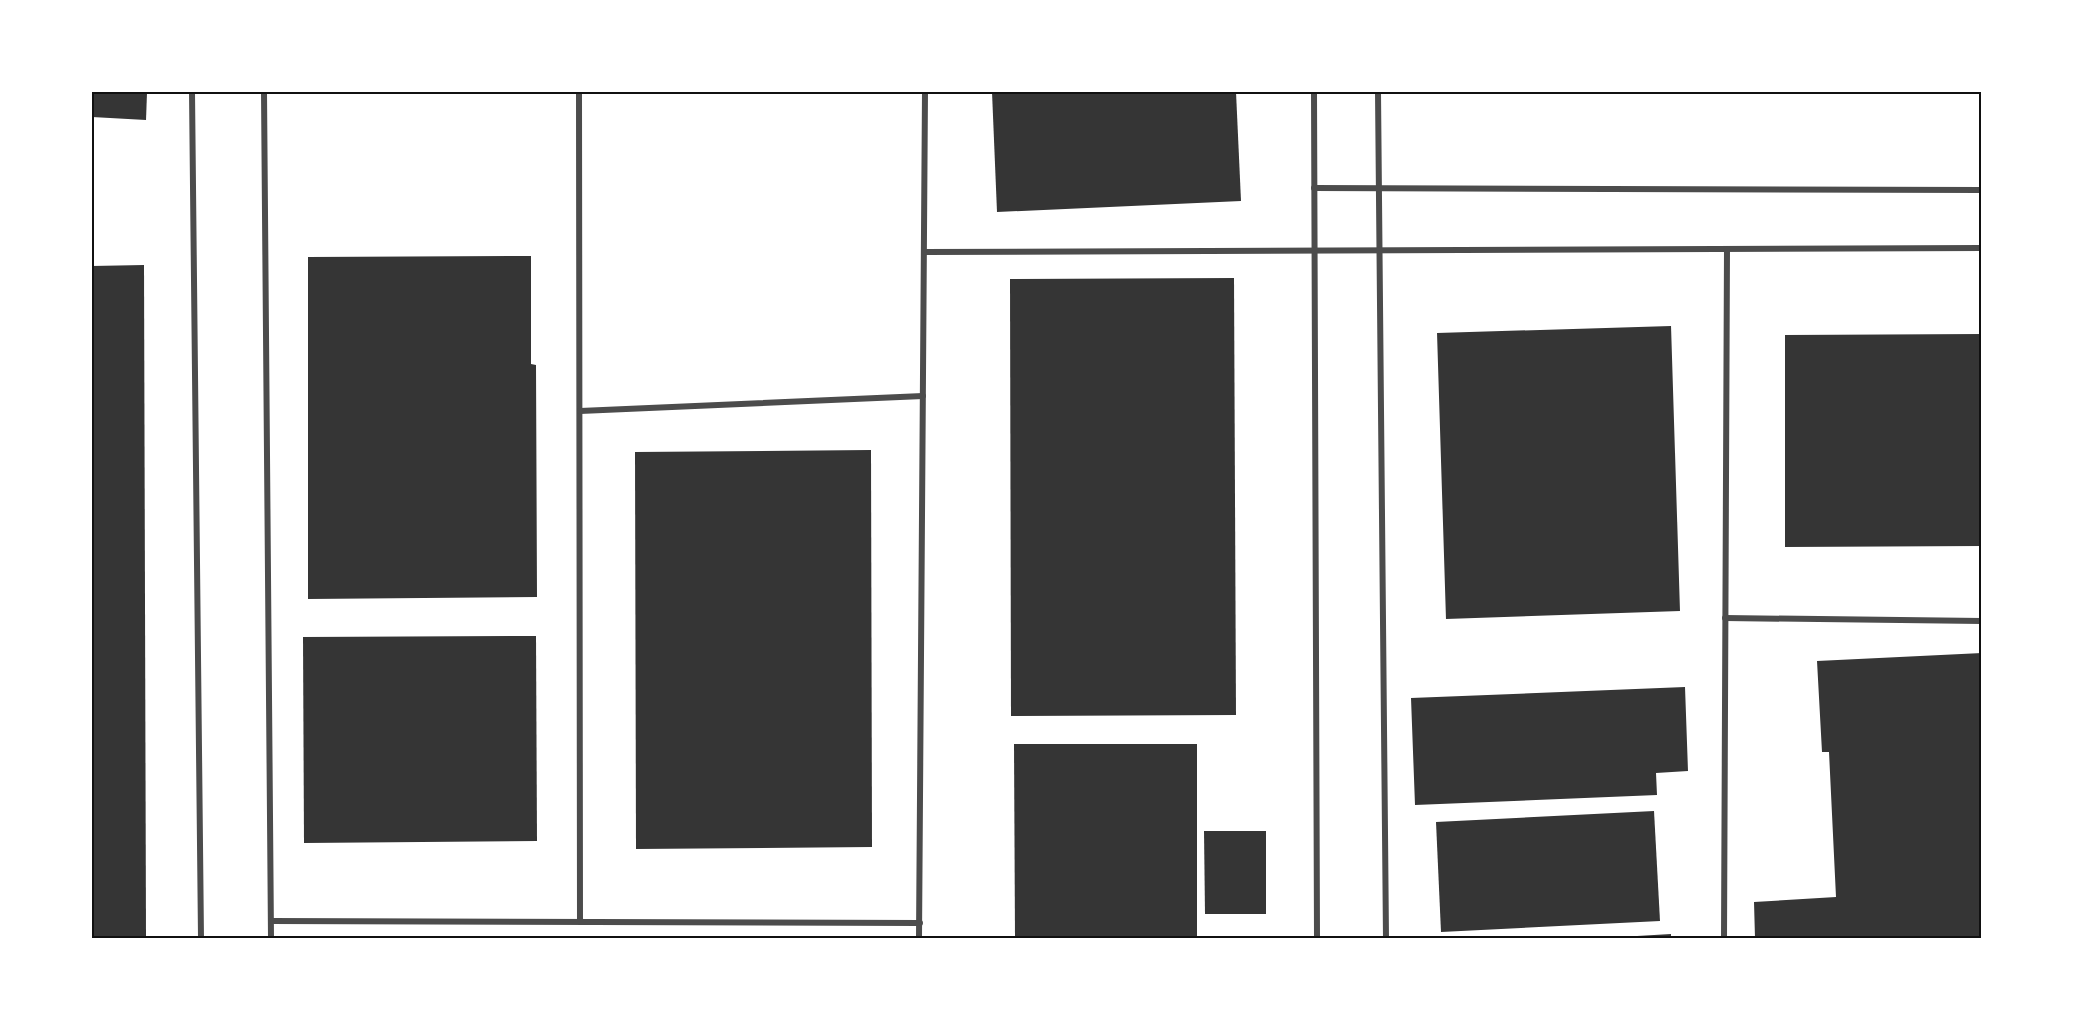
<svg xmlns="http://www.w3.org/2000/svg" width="2073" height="1030" font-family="Mulish,sans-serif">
	<rect width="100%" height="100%" fill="#fff"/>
	<!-- building -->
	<g fill="#353535">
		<polygon points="93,92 147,93 146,120 92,117"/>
		<polygon points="992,92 1236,92 1241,201 997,212"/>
		<polygon points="531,256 531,364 536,365 537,597 308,599 308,257"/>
		<polygon points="144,265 146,938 92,938 92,266"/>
		<polygon points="1234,278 1236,715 1011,716 1010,279"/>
		<polygon points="1671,326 1680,611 1446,619 1437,333"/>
		<polygon points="1982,334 1982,546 1785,547 1785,335"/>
		<polygon points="871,450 872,847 636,849 635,452"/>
		<polygon points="536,636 537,841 304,843 303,637"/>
		<polygon points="1982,653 1982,938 1755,938 1754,902 1836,897 1829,752 1822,752 1817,661"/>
		<polygon points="1685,687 1688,771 1656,773 1657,795 1415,805 1411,698"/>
		<polygon points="1014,744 1197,744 1197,938 1015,938"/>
		<polygon points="1654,811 1660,921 1441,932 1436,822"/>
		<polygon points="1204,831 1266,831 1266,914 1205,914"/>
		<polygon points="1671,934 1671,938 1620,938 1620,937"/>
	</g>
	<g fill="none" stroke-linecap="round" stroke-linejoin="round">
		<!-- minor -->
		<g stroke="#4c4c4c" stroke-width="6">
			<polyline points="192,92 201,938"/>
			<polyline points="264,92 271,938"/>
			<polyline points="579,92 580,922"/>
			<polyline points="1314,92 1317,938"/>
			<polyline points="1378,92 1386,938"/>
			<polyline points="1314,188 1982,190"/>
			<polyline points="924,252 1982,248"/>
			<polyline points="580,411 923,396"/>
			<polyline points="1725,618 1982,621"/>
			<polyline points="271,921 920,923"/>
			<polyline points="919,938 925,92"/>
			<polyline points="1724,938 1727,249"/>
		</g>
	</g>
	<!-- border -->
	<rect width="2073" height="1030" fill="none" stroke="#ffffff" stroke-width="186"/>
	<rect x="93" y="93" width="1887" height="844" fill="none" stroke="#111" stroke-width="2"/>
</svg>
